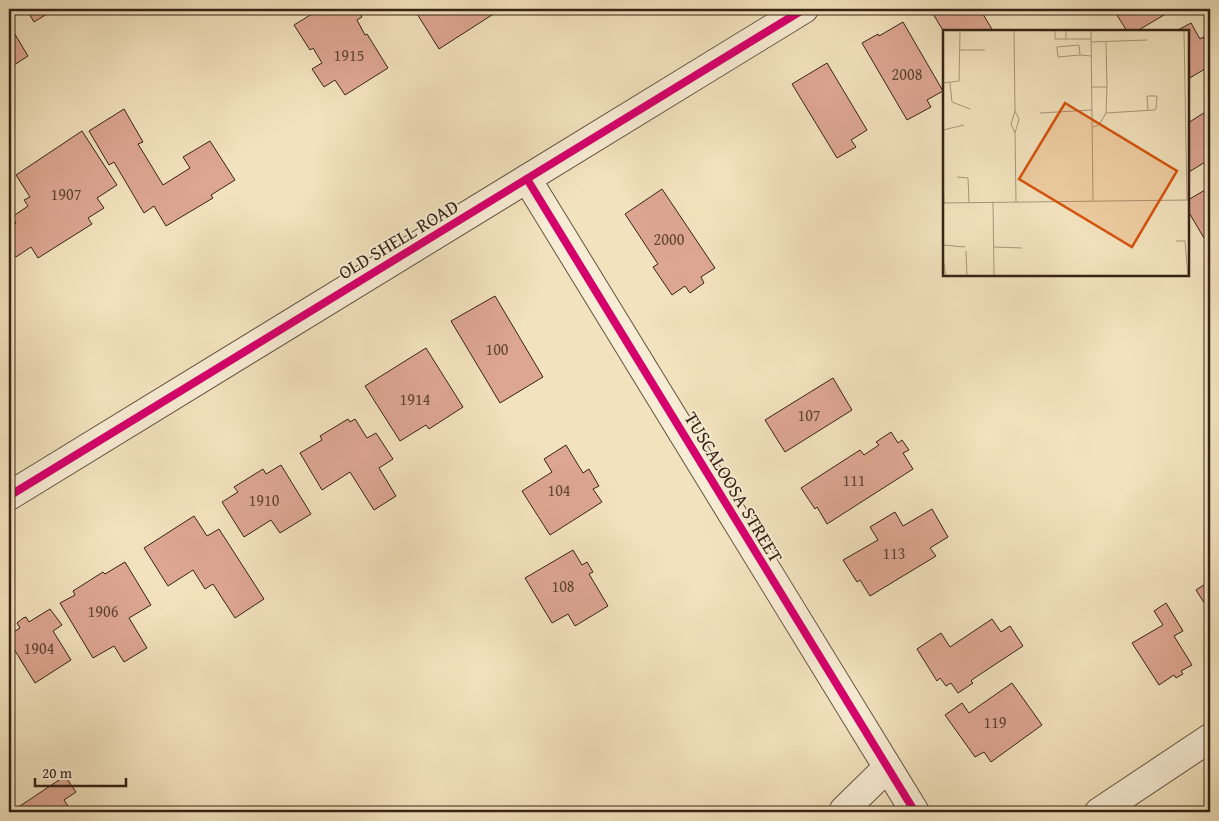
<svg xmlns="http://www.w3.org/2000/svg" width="1219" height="821" font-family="'Gentium Book Plus',serif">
	<rect width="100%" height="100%" fill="#f2e2bd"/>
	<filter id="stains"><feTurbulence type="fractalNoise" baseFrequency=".004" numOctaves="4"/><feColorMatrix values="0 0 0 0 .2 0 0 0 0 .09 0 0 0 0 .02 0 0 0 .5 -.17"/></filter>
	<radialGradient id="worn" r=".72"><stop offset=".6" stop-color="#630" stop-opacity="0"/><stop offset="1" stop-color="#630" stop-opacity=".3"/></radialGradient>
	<!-- building -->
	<g fill="#dda692" stroke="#362315">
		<polygon points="26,9 55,9 34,22"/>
		<polygon points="320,9 356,9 362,17 357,20 365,35 367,34 388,68 345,95 335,80 324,87 312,69 322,63 313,48 310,50 294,25"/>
		<polygon points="414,9 493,9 495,13 439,49"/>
		<polygon points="930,9 980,9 993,31 944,31 944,32"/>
		<polygon points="1113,9 1174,9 1137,31 1127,31"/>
		<polygon points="903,22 943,91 927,100 931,107 907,120 862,43 878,34 879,36"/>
		<polygon points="1191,23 1200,39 1203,37 1210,50 1210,66 1188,79 1188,31 1176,31"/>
		<polygon points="13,31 28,56 11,67 9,62 9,34"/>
		<polygon points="827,63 867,130 851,140 856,147 837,158 792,84"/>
		<polygon points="124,109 143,142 138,144 163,185 190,168 183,157 210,141 235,180 211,195 213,198 166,226 154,206 144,213 114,162 109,165 89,131"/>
		<polygon points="1210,109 1210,159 1189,172 1188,170 1188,123"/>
		<polygon points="82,131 117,185 97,198 104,208 88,218 92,224 38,258 31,247 16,257 9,246 9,228 16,223 12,217 28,206 24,200 30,197 16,175"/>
		<polygon points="1210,187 1210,234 1204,238 1188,211 1188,200"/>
		<polygon points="662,189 715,268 701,277 704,283 690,293 685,286 672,295 653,267 658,264 625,214"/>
		<polygon points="495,296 543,377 500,403 451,321"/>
		<polygon points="426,348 463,407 429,429 426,425 400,441 365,386"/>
		<polygon points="833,378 852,410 785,452 765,420"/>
		<polygon points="348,419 350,422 355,419 367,438 376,433 393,459 379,468 396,496 374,510 350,472 322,490 300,453 322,440 320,436"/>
		<polygon points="891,432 898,443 902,440 909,450 903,453 913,469 827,524 817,507 815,509 801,488 860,450 864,455 879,445 876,442"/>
		<polygon points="566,445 583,473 589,469 599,486 593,489 602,502 550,535 522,491 552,472 544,459"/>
		<polygon points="281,465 311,514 280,533 271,520 244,537 222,502 238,492 234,487 263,469 266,474"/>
		<polygon points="932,509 948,537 930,548 936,556 870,596 860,580 857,582 843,560 878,540 870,527 895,512 903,526"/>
		<polygon points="194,516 207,536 219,529 264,599 235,618 213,584 205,589 193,570 168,586 144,548"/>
		<polygon points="573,550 582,565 587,562 593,572 589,574 608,606 575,626 568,614 552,623 525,578"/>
		<polygon points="125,562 151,605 129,618 147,648 124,662 114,646 93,658 60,603 75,595 73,591 103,572 105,574"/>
		<polygon points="1210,581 1210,612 1196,590"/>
		<polygon points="1166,603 1183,631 1174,636 1192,665 1181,671 1183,674 1176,678 1174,675 1159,685 1132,643 1163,625 1154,611"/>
		<polygon points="50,609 62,625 53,631 71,660 35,683 9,641 9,635 20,628 17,623 23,618 26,617 29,622"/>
		<polygon points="992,619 1001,632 1010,626 1023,646 973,679 971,681 973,683 958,693 951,683 946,686 940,678 937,681 917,649 941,633 950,647"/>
		<polygon points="1012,683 1042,725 991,762 984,752 975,757 945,715 962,703 969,713"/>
		<polygon points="65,776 76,792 64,800 72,812 11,812"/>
	</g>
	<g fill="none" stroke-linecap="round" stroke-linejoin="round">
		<defs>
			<g id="minor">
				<polyline points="527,179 915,812"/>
				<polyline points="9,496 804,9"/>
				<polyline points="844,812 844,810 887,768"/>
				<polyline points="1099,812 1210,738"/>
			</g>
		</defs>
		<!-- minor casing -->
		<use href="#minor" stroke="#65533f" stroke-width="30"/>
		<!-- minor -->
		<use href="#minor" stroke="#f7ecd4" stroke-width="28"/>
		<defs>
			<g id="cycleway">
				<polyline points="527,179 915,812"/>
				<polyline points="9,496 804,9"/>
			</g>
		</defs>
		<!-- cycleway casing -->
		<use href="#cycleway" stroke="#f7ecd4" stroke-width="11"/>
		<!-- cycleway -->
		<use href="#cycleway" stroke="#d6006c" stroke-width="8"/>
	</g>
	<g text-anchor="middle" stroke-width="4" stroke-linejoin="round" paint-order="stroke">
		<!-- number labels -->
		<g font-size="16" fill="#604434">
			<text x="349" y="61">1915</text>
			<text x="907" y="80">2008</text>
			<text x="66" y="200">1907</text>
			<text x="669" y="245">2000</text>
			<text x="497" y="355">100</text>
			<text x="415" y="405">1914</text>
			<text x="809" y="421">107</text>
			<text x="854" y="486">111</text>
			<text x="559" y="496">104</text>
			<text x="264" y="506">1910</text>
			<text x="894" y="559">113</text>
			<text x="563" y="592">108</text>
			<text x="103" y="617">1906</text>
			<text x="39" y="654">1904</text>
			<text x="995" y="728">119</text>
		</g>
		<!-- street labels -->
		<g font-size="19" fill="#362315" stroke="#f7ecd4">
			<text transform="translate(398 239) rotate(-31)" y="7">OLD SHELL ROAD</text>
			<text transform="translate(734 487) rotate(59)" y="7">TUSCALOOSA STREET</text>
		</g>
	</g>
	<!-- overview -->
	<g transform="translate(943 30)">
		<rect width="246" height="246" fill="#f2e2bd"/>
		<path fill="none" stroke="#a7967a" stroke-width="1" d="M71,1L72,81L68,94L72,103L73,172M112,1V9H123M123,1V9H148M148,1L150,171M241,1L244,170M148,12L204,10M17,20H42M137,25L115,27L114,17L136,15L137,25L148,26M0,53L16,51L17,1M7,53L9,72L27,79M149,57H164L163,12M72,81L76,89L72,103M97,83L149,80M163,83L164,57M150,97L156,95L163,83L211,80L213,79L214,66H204L205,80M0,100L21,95M14,147L25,148L26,173M0,151L1,173M50,172L51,246M0,173L247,170M233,211H242L245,246M0,215L22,217M51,217L79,218M23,221L24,246M0,229L3,246"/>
		<path fill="#d6540d" fill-opacity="0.15" stroke="#d6540d" stroke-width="2.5" d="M122,73L234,141L189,217L76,149Z"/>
		<rect width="246" height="246" fill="none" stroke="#362315" stroke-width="2.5"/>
	</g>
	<!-- margin -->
	<rect width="1219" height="821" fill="none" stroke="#f2e2bd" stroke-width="30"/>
	<rect x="10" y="10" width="1199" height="801" fill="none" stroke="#362315" stroke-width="2.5"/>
	<rect x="15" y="15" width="1189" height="791" fill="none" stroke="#362315"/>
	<!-- scale -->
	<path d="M35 778v8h91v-8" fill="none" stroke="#362315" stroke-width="2.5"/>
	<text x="42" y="778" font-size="15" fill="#362315" stroke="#f7ecd4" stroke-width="4" paint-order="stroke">20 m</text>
	<rect width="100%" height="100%" filter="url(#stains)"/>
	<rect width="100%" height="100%" fill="url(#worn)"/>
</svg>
